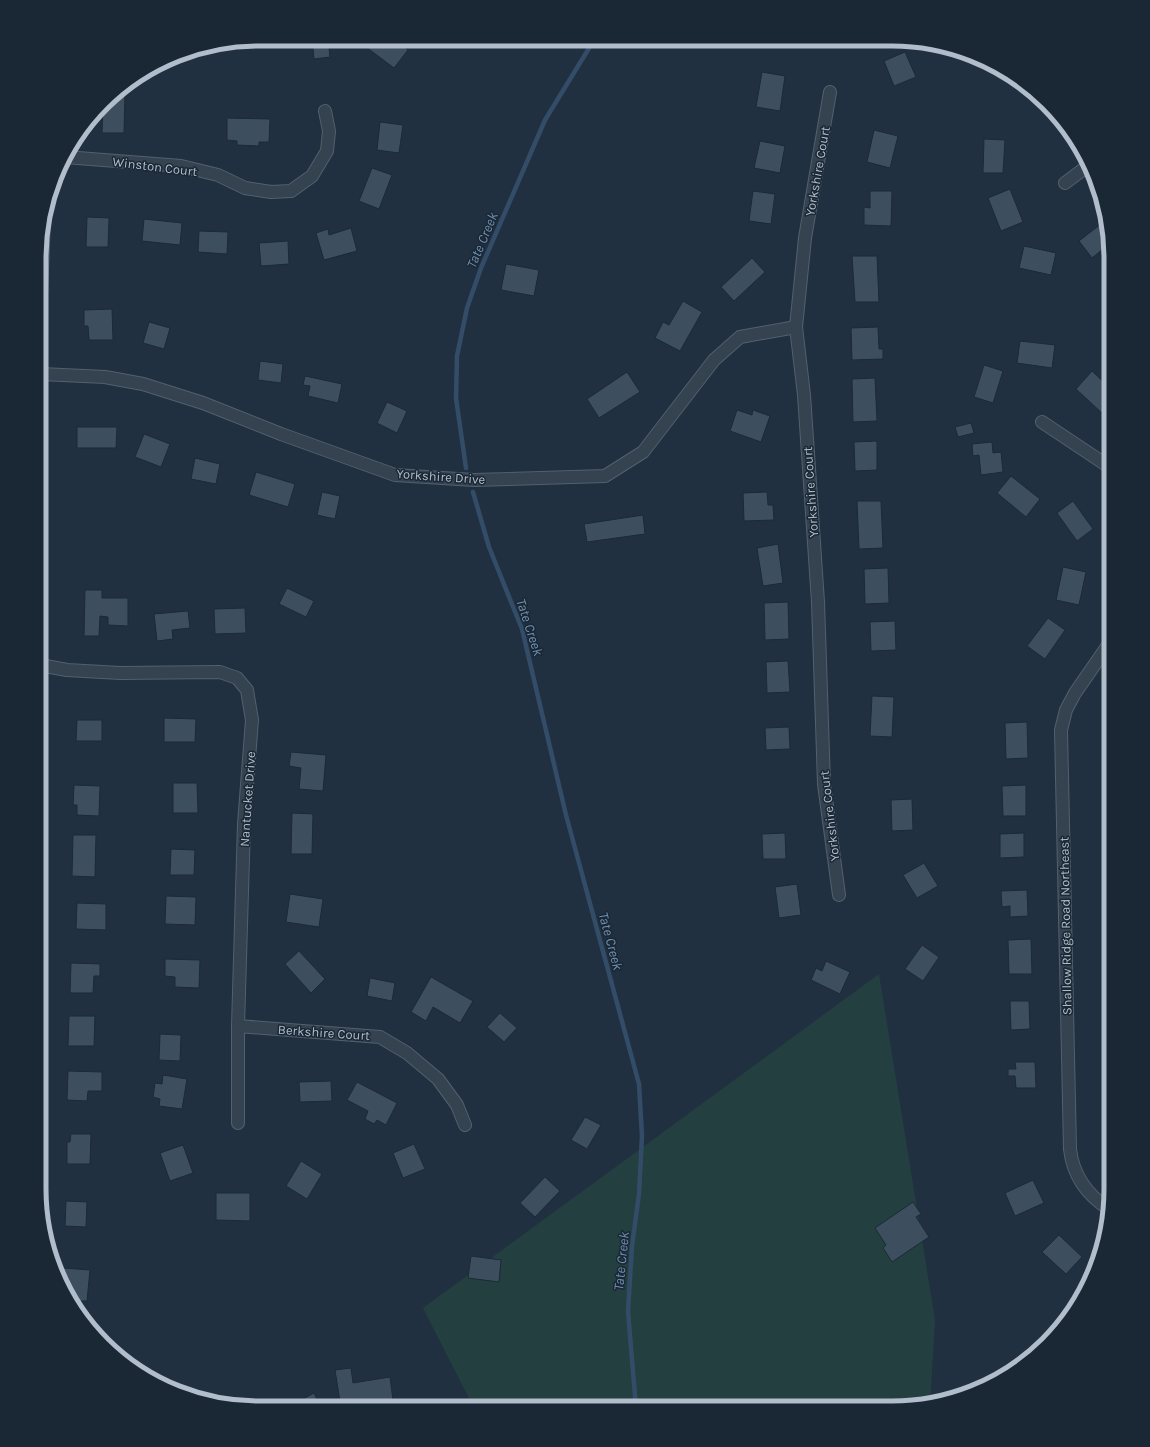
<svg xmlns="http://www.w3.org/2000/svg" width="1150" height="1447" font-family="Karla,sans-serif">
	<rect width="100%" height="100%" fill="#213040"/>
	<!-- green -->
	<polygon fill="#233f40" points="879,974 935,1320 930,1404 906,1408 474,1408 423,1308"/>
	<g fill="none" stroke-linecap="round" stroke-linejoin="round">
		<!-- stream -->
		<g stroke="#334d68" stroke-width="4.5">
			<polyline points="466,468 456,398 457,356 467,308 481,268 545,120 594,40"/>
			<polyline points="473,492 489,547 522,629 566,815 639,1084 642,1136 639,1194 632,1246 628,1311 636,1408"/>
		</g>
	</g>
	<!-- building -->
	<g fill="#3d4f5f" stroke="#1c2936">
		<polygon points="312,39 328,39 330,57 314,59"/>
		<polygon points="372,39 395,39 408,50 394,68 366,47"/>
		<polygon points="905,52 916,77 894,86 884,61"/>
		<polygon points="762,72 785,76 780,111 756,107"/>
		<polygon points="116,91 125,92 124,133 102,133 103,106"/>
		<polygon points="1054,111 1057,113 1069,130 1060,134 1050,113"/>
		<polygon points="227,118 270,119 269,142 259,142 259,146 237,145 237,141 227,140"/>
		<polygon points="380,122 403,125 399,153 377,150"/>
		<polygon points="874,130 898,136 890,168 867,162"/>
		<polygon points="984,139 1005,140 1003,173 983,173"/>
		<polygon points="760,141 785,146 780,173 754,168"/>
		<polygon points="372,168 392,175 379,209 359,201"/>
		<polygon points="1010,189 1023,222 1001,231 988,198"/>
		<polygon points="753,191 775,194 771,224 749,221"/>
		<polygon points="870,191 892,191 891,226 864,225 864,207 870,208"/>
		<polygon points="87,217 109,218 108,247 86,247"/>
		<polygon points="144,219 182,223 180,245 142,241"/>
		<polygon points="1106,220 1109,244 1092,258 1079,241"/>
		<polygon points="351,228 357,251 324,260 316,233 328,229 329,235"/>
		<polygon points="199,231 228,232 227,254 198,252"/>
		<polygon points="288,241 289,264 261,266 259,243"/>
		<polygon points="1024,246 1056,253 1051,275 1019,268"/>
		<polygon points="852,256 877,256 879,302 855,302"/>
		<polygon points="752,258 765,272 734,301 721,287"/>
		<polygon points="506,264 539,270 534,296 501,290"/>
		<polygon points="683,301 702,312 680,351 655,338 663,322 669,325"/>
		<polygon points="112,309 113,340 89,340 88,326 84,326 84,310"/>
		<polygon points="149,322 170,328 164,349 143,343"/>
		<polygon points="878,327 879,349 883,349 883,359 852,360 851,328"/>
		<polygon points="1020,341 1055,345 1052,368 1017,363"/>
		<polygon points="260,361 283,364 281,383 258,380"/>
		<polygon points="984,365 1003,371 993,403 974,397"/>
		<polygon points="1092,371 1111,389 1111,405 1103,414 1076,389"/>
		<polygon points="627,372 640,392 599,418 587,399"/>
		<polygon points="305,376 342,384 338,403 308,396 310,386 303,385"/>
		<polygon points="875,378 877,421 853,422 852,379"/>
		<polygon points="387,402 407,411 397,433 377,423"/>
		<polygon points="737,410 752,415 753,410 770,416 761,442 730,431"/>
		<polygon points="971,423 974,433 958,437 955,427"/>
		<polygon points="77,427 117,427 116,448 77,448"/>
		<polygon points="144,434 170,444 161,467 135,457"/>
		<polygon points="877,441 877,470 855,471 854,442"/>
		<polygon points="992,442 993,453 1001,452 1003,472 981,475 979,455 973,456 972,444"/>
		<polygon points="195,458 220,464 216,484 191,479"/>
		<polygon points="256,472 295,484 288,507 249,495"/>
		<polygon points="1011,476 1040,499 1026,517 997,493"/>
		<polygon points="322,492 340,496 335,519 317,515"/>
		<polygon points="767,492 768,505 773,505 774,520 744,521 743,493"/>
		<polygon points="857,501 881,501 883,548 859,549"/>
		<polygon points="1073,501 1093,529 1077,541 1057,513"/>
		<polygon points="643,515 645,534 587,542 584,524"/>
		<polygon points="778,544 783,583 763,586 757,548"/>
		<polygon points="1063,567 1086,572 1079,605 1056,600"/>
		<polygon points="888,568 889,603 865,604 864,569"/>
		<polygon points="287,588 314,601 306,617 279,604"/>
		<polygon points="85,590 102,590 102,598 128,598 128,626 108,625 108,617 100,616 99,636 84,636"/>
		<polygon points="788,602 789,639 765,640 764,603"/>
		<polygon points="245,608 246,633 215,634 214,609"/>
		<polygon points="188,611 190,628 172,630 173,639 157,641 154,614"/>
		<polygon points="1048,618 1065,630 1045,659 1027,646"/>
		<polygon points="895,621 896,650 871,651 870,622"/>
		<polygon points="788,661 790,692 767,693 766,662"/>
		<polygon points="872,696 894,697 892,737 870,736"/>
		<polygon points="1111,708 1111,732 1103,730"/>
		<polygon points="164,718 196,719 195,742 164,742"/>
		<polygon points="77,720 102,720 102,741 76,741"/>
		<polygon points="1027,722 1028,758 1006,759 1005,723"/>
		<polygon points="789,727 790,749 766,750 765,728"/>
		<polygon points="291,752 326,755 323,791 299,789 301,768 289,766"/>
		<rect x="1102" y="759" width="9" height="31"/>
		<polygon points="173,783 197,783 198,813 173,813"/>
		<polygon points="74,785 100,786 99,816 77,815 77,805 73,805"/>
		<polygon points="1026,785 1026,816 1003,816 1002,786"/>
		<polygon points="912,799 913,830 892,831 891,800"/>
		<polygon points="292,813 313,814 312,854 291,854"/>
		<polygon points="1108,816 1111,816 1111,844 1107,844"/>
		<polygon points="785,833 786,859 763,859 762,834"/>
		<polygon points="1024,833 1024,857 1000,858 1000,834"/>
		<polygon points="73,835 96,835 95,877 72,876"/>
		<polygon points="171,849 195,850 194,875 170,875"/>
		<polygon points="924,863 938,886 917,898 903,875"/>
		<polygon points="1105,877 1111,877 1111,905 1106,905"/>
		<polygon points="797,884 801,915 779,918 775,887"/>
		<polygon points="1027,890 1028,916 1010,917 1010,906 1002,907 1001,891"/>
		<polygon points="290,894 323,899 319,927 286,922"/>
		<polygon points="166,896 196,897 195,925 165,924"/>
		<polygon points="77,903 106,904 106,930 76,929"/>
		<polygon points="1106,933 1111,933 1111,962 1107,962"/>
		<polygon points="1031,939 1032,974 1009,974 1008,940"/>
		<polygon points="922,945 939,957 923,981 905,969"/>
		<polygon points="299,951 325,979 311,993 285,964"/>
		<polygon points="165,959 200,960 199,988 175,987 175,977 165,976"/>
		<polygon points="826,961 850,972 840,994 811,980 816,968 822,971"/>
		<polygon points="71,963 100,964 100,976 94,976 93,993 70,993"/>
		<polygon points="431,977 473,1001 460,1023 433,1007 426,1021 411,1012"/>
		<polygon points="370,978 395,983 392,1001 367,996"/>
		<polygon points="1010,1001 1029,1001 1030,1029 1011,1030"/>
		<polygon points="500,1013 517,1028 504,1042 487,1027"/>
		<polygon points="69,1016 95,1016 94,1046 68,1046"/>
		<polygon points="160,1034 181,1035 180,1061 159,1060"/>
		<polygon points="1015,1062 1035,1062 1036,1088 1016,1088 1015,1076 1008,1076 1008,1069 1016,1069"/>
		<polygon points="68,1071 102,1072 102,1091 88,1091 87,1101 67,1100"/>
		<polygon points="163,1075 187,1079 182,1109 159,1106 160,1099 153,1097 155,1083 162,1084"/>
		<polygon points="331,1081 332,1101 300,1102 299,1082"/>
		<polygon points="357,1082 397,1103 386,1125 377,1120 374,1124 365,1119 368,1111 347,1100"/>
		<polygon points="585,1117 601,1125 587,1149 571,1140"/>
		<polygon points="71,1134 91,1134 90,1164 67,1164 67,1142 70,1142"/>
		<polygon points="414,1144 425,1169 403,1178 393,1153"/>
		<polygon points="183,1145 193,1173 170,1181 160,1153"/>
		<polygon points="301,1161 322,1174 307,1199 286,1186"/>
		<polygon points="545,1177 560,1191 535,1217 520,1203"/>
		<polygon points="1033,1180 1044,1203 1015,1216 1005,1193"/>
		<polygon points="216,1193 250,1193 250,1221 216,1220"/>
		<polygon points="66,1201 87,1202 86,1227 65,1226"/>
		<polygon points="913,1202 921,1214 916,1217 929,1237 892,1262 883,1248 886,1245 875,1228"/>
		<polygon points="1059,1235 1082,1257 1066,1274 1042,1252"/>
		<polygon points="471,1256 501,1260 499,1282 468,1278"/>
		<polygon points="63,1268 90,1270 87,1301 81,1301 80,1313 68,1298 62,1283"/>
		<polygon points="351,1368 353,1383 390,1377 393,1400 379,1402 380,1406 370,1408 368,1408 367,1402 353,1404 354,1408 341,1408 335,1370"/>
		<polygon points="314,1393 321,1408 304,1408 301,1400"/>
	</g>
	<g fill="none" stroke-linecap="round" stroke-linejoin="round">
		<defs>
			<g id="minor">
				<polyline points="830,92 805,238 796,327 804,395 818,602 824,784 839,895"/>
				<polyline points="65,157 181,166 218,175 245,188 271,192 291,191 312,176 327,151 329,131 325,111"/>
				<polyline points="1065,183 1089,165"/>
				<polyline points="41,295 44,219"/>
				<polyline points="41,374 105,377 143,384 203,403 281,434 395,475 474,480 605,476 643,452 714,360 740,337 796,327"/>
				<polyline points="1042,422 1111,468"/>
				<polyline points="40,665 67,670 120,673 220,672 237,678 247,690 252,720 244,824 238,1026 238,1123"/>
				<polyline points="238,1026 380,1037 407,1053 438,1079 457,1105 465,1125"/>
				<path d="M1109,1209C1087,1195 1073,1176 1070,1149L1061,730L1066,710L1075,693L1111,641"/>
			</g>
		</defs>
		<!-- minor casing -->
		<use href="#minor" stroke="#53606d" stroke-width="14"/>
		<!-- minor -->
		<use href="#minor" stroke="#35424f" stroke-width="12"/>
	</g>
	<g text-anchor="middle" stroke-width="3" stroke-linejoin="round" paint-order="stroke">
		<!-- street labels -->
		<g font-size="13" fill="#b1bdca" stroke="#1a2734">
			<text transform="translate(155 166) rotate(7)" y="5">Winston Court</text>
			<text transform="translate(817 171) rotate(-80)" y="5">Yorkshire Court</text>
			<text transform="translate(441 476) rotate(4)" y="5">Yorkshire Drive</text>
			<text transform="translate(810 492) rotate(-94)" y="5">Yorkshire Court</text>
			<text transform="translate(247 799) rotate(-86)" y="5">Nantucket Drive</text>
			<text transform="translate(829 816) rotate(-97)" y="5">Yorkshire Court</text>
			<text transform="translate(1065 926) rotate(-91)" y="5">Shallow Ridge Road Northeast</text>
			<text transform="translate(324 1032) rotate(4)" y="5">Berkshire Court</text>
		</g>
		<!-- water labels -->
		<g font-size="14" font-style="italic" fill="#6f90b1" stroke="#1a2734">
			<text transform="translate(482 240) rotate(-67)" y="5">Tate Creek</text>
			<text transform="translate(530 627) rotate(72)" y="5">Tate Creek</text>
			<text transform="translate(611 941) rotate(75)" y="5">Tate Creek</text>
			<text transform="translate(621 1261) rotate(-84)" y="5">Tate Creek</text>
		</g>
	</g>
	<!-- crop -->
	<path d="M0 0H1150V1447H0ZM258 46H892A212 212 0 0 1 1104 258V1189A212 212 0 0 1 892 1401H258A212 212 0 0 1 46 1189V258A212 212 0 0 1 258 46Z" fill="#1a2734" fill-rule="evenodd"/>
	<path fill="none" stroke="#b1bdca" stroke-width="5" d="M258 46H892A212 212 0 0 1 1104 258V1189A212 212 0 0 1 892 1401H258A212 212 0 0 1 46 1189V258A212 212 0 0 1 258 46Z"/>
</svg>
